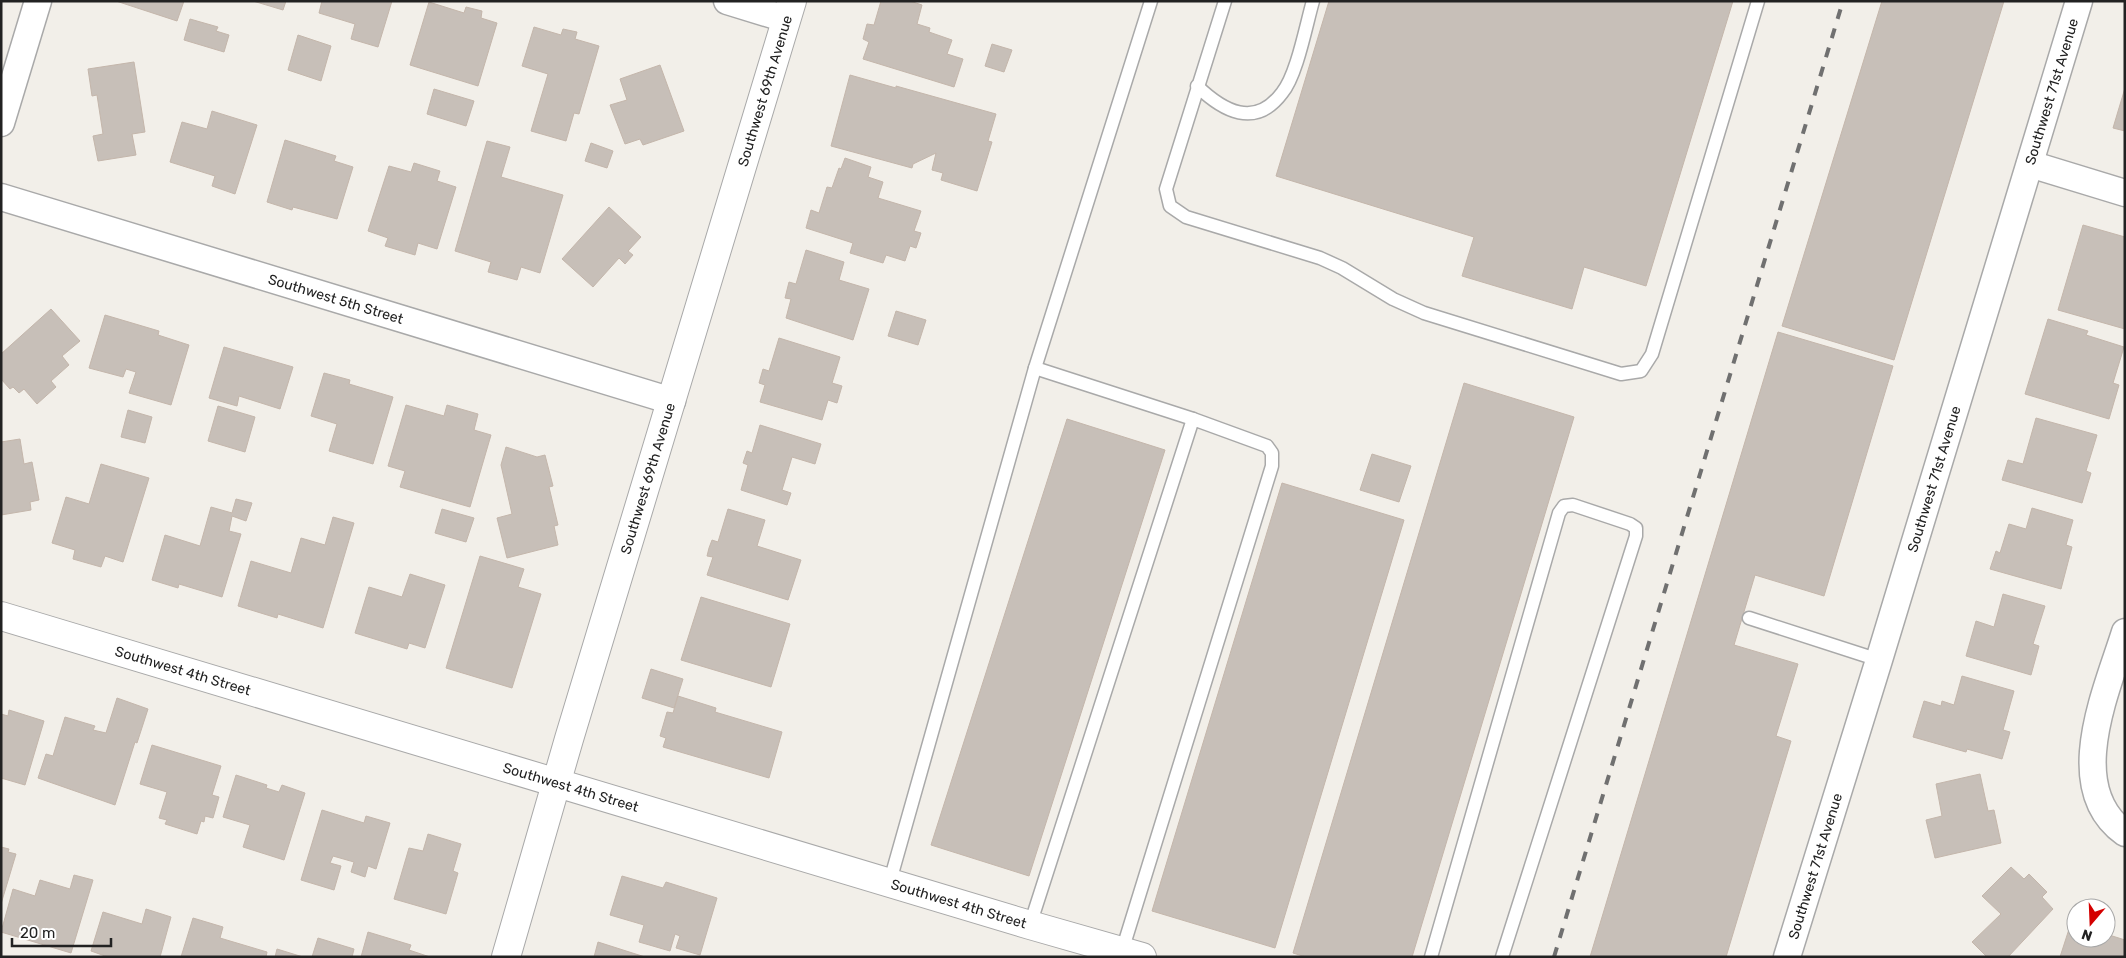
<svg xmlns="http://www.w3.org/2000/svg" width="2126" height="958" font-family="Rubik,sans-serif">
	<rect width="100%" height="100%" fill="#f2efe9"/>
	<!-- building -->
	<g fill="#c7bfb8" stroke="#c4b6ab">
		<polygon points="116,1 184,1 177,21"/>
		<polygon points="253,1 286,1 283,10"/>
		<polygon points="322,1 392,1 378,47 351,39 355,24 319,13"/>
		<polygon points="881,1 910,1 922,5 917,24 930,28 929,32 952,40 947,54 963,59 954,87 863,59 869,42 863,39 867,24 874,25"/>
		<polygon points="1329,1 1733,1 1646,286 1584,267 1572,309 1462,276 1474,237 1276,176"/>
		<polygon points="1882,1 2004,1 1894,360 1782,326"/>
		<polygon points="429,2 464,13 466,7 482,11 481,18 497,23 478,86 410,65"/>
		<polygon points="190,19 218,27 216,31 229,35 224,52 184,40"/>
		<polygon points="534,27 561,35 563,29 577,32 575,39 599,46 579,114 574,113 566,141 531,131 548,74 522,66"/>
		<polygon points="298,35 331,46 321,81 288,70"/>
		<polygon points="992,44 1012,50 1004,72 985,66"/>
		<polygon points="134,62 145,132 132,134 136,155 98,161 93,136 103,134 97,95 92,96 88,69"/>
		<polygon points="660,65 684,131 643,145 640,139 625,144 610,105 627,100 620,79"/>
		<polygon points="850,75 896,88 896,86 996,114 988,141 992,142 977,191 941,180 943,173 932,170 936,153 913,164 912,168 831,146"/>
		<polygon points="2125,88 2125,131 2113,128"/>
		<polygon points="434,89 474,101 466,126 427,114"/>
		<polygon points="212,111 257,125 235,194 212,186 215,176 170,162 182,122 207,129"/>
		<polygon points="285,140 336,156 334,161 353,167 337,219 293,207 292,210 267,202"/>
		<polygon points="487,141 510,147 501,177 563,195 540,273 521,267 517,280 488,272 491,262 455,251"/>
		<polygon points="591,143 613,151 607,168 585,161"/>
		<polygon points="845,158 871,167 868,177 883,182 878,198 921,211 914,231 921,233 916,248 910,246 905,261 886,255 883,263 850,253 853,243 806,228 811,210 819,213 827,187 832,188 839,168 841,169"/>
		<polygon points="414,163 440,171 437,181 456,187 437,249 418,243 415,255 385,246 388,238 368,231 389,166 411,172"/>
		<polygon points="609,207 641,237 628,251 633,255 625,264 619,258 593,287 562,259"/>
		<polygon points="2083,225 2125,237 2125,329 2058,310"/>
		<polygon points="806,250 844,262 839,280 869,289 853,340 786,318 791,299 785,298 789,282 796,284"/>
		<polygon points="51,309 80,341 62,356 69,365 51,381 56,387 37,404 24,389 19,393 13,387 10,389 1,379 1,354"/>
		<polygon points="896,311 926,320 918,345 888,336"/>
		<polygon points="105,315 159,331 158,335 189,345 171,405 129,393 136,372 126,369 123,377 89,368"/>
		<polygon points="2048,319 2088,331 2086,335 2124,347 2113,383 2119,385 2109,419 2025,394"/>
		<polygon points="1778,332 1893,366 1824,596 1755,575 1734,645 1798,664 1776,736 1791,741 1726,957 1590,957"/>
		<polygon points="779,338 840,357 832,383 842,386 837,403 828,400 822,420 760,402 765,385 759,383 763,369 769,371"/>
		<polygon points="224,347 293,367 280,409 239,396 237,406 209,398"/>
		<polygon points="324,373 350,380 349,384 393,397 373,464 329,451 337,424 311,416"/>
		<polygon points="1464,383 1574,417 1412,957 1306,957 1293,953"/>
		<polygon points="406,405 444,416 447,405 478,414 474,430 491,435 470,507 400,487 405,471 388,466"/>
		<polygon points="218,406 255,417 245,452 208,441"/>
		<polygon points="128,410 152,417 145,443 121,437"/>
		<polygon points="2036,418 2097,435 2086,471 2091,473 2082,503 2002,480 2008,460 2023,464"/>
		<polygon points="1067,419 1165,450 1029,876 931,845"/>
		<polygon points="760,425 821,444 815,464 792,457 782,490 791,493 787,505 741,490 748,465 743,463 747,451 752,453"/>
		<polygon points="20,439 24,464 32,462 39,500 30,502 31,510 1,515 1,442"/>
		<polygon points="506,447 537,457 545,455 553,486 549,487 558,525 554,526 558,545 507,558 497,518 512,514 501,465"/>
		<polygon points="1372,454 1411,466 1399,502 1360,490"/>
		<polygon points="101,464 149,478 123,562 105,556 101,567 73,559 75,550 52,543 66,497 89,504"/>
		<polygon points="1282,483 1404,520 1275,948 1152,911"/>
		<polygon points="236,499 252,503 246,521 232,516 229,531 241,534 222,597 179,584 178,588 152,580 165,535 200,546 211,507 232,513"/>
		<polygon points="2032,508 2073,520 2066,545 2072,547 2061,589 1990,569 1996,551 2000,553 2009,524 2026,529"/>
		<polygon points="442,509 474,518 466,542 435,533"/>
		<polygon points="728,509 765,520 757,546 801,560 788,600 707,575 713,557 707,556 709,548 712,540 718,542"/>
		<polygon points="333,517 354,523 323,628 278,614 277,618 238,606 251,561 291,573 301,538 325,545"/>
		<polygon points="480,556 524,569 518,587 541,594 512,688 446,668"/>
		<polygon points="410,574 445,585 425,648 409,643 407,649 355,633 369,587 402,597"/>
		<polygon points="2003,594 2045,606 2033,644 2039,646 2031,675 1966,656 1976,621 1994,627"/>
		<polygon points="701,597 790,624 771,687 681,660"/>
		<polygon points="651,669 683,679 674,708 642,698"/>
		<polygon points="1962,676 2014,691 2003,730 2010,732 2002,759 1967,749 1966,752 1913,737 1924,701 1941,706 1942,701 1954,705"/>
		<polygon points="678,696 716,708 715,712 782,732 769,778 663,747 666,738 660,736 667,712 673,713"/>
		<polygon points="117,698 148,709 137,743 135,742 115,805 38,778 46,754 53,756 65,717 95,726 93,730 106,733"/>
		<polygon points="9,710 44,721 25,785 1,778 1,714 8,716"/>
		<polygon points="152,745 221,766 212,795 219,797 213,818 205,816 204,822 201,821 197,834 165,824 167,820 159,818 167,792 140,784"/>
		<polygon points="1980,774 1988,811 1994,810 2001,843 1935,858 1926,820 1942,816 1936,784"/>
		<polygon points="236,775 267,785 266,788 279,792 282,785 305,793 284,860 243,847 250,825 223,817"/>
		<polygon points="322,810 364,823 366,816 390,823 376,869 368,866 365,877 351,872 354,862 333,856 330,863 341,866 334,890 301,880"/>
		<polygon points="428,834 461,844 453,871 458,873 446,914 394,899 409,848 423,851"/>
		<polygon points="1,847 9,849 8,852 16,854 1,904"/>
		<polygon points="2011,867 2024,879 2029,874 2047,892 2042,897 2053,909 2008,957 1987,957 1972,942 2001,914 1982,896"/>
		<polygon points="74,875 93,880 71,953 1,932 13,889 35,896 40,880 70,889"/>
		<polygon points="622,876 663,888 666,882 717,898 700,955 676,948 680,936 675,934 670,951 639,942 644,925 610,915"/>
		<polygon points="146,909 171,917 160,957 108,957 91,951 103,912 142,924"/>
		<polygon points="193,918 223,927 220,938 267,952 266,957 181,957"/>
		<polygon points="2071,923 2076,925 2076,938 2106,938 2106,934 2125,940 2125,957 2060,957"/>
		<polygon points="368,932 411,945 409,950 430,957 361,957"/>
		<polygon points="318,938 354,949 352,957 312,957"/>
		<polygon points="598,942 645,957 594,957"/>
		<polygon points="277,949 303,957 275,957"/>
	</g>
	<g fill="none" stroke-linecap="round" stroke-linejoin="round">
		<defs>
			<g id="service">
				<polyline points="1225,1 1166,189 1170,206 1186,217 1320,258 1342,268 1393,299 1424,313 1621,374 1641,371 1652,354 1758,1"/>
				<path d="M1197,86C1223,111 1255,129 1282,93C1297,75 1306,25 1313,1"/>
				<polyline points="1035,368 1151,1"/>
				<polyline points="1749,618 1879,660"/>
				<polyline points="890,881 1035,368 1193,419"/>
				<polyline points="1030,925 1193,419 1267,446 1272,453 1272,466 1122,951"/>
				<polyline points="1431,957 1559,513 1564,506 1573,505 1630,524 1636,528 1636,536 1502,957"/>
			</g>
			<g id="minor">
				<polyline points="727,1 786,19"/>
				<polyline points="1,123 38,1"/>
				<polyline points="2030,164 2125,193"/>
				<path id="s1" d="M1,197L672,401"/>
				<path d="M2125,632C2107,690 2062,788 2125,833"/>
				<path id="s2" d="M1787,957L1879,660L2079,1"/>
			</g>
			<g id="tertiary">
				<path id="s3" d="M1,616L1030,925L1142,957"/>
				<path id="s4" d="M506,957L569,739L792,1"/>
			</g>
		</defs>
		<!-- service casing -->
		<use href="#service" stroke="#a9a9a9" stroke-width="15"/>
		<!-- minor casing -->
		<use href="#minor" stroke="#a9a9a9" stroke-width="29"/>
		<!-- tertiary casing -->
		<use href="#tertiary" stroke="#a9a9a9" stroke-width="30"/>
		<!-- service -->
		<use href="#service" stroke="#fff" stroke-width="12"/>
		<!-- minor -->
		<use href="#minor" stroke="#fff" stroke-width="26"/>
		<!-- tertiary -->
		<use href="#tertiary" stroke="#fff" stroke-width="28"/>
		<!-- rail -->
		<polyline stroke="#707070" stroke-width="4" stroke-dasharray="10 10" stroke-linecap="butt" points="1554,957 1843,1"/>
	</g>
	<g text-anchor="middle" stroke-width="4" stroke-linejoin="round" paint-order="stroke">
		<!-- street labels -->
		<g font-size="14" fill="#222" stroke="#fff">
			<text dy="5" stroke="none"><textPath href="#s4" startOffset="904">Southwest 69th Avenue</textPath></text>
			<text dy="5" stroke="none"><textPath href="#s2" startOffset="905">Southwest 71st Avenue</textPath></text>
			<text dy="5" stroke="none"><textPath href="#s1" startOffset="350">Southwest 5th Street</textPath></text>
			<text dy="5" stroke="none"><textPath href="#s4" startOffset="499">Southwest 69th Avenue</textPath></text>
			<text dy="5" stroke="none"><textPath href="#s2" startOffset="500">Southwest 71st Avenue</textPath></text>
			<text dy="5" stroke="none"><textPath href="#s3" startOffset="190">Southwest 4th Street</textPath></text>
			<text dy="5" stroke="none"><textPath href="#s3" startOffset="595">Southwest 4th Street</textPath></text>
			<text dy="5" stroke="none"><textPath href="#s2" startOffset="95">Southwest 71st Avenue</textPath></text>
			<text dy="5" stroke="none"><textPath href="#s3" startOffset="1000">Southwest 4th Street</textPath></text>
		</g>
	</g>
	<!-- border -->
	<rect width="2126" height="958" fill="none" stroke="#222222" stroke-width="5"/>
	<!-- north arrow -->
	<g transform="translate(2091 923) rotate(199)"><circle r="24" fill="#ffffff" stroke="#a7a7a7"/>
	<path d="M0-4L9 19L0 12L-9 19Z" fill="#d40000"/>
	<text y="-8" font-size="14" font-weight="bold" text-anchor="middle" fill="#222222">N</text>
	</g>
	<!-- scale -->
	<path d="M12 938v8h99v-8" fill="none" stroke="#222222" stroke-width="2.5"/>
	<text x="20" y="938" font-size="15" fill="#222222" stroke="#ffffff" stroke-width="4" paint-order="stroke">20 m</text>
</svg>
